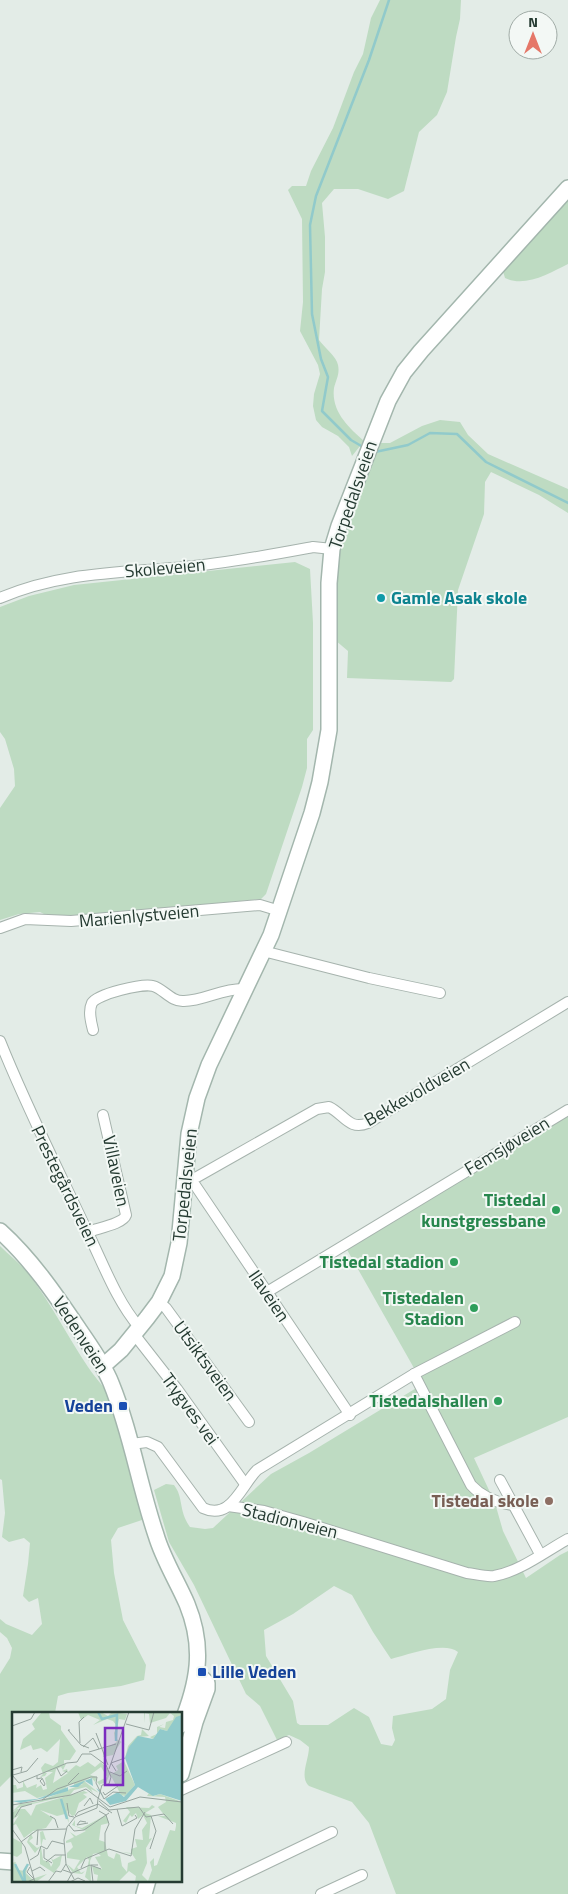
<svg xmlns="http://www.w3.org/2000/svg" width="568" height="1894" font-family="'Titillium Web',sans-serif">
	<rect width="100%" height="100%" fill="#e3ece7"/>
	<!-- green -->
	<g fill="#bedbc2" fill-rule="evenodd">
		<path d="M380,0H461L460,19L456,37L447,92L437,115L419,132L404,191L388,199L358,189H334L322,203L325,237V272L322,289L319,340C324,347 337,357 338,365C340,374 336,380 334,388C331,411 348,427 364,441L352,456L349,447L338,436L322,427L316,420L313,406L314,394L320,374L318,365L300,331L303,302L302,219L288,190L292,186H306L311,171L333,128L354,72L363,54L371,18Z"/>
		<path d="M568,197V264C550,273 525,288 505,278L502,268Z"/>
		<polygon points="440,420 460,422 468,435 488,454 568,489 568,513 539,495 491,472 485,482 484,514 458,590 454,679 451,682 347,678 348,651 335,640 338,561 341,546 348,520 381,443 390,443 422,426"/>
		<polygon points="295,562 310,569 313,623 313,730 307,739 307,768 302,787 266,894 261,899 98,914 48,916 40,912 19,914 0,920 0,808 15,786 14,769 5,739 0,732 0,607 29,596 74,585"/>
		<path d="M568,1114V1417L474,1458L495,1503L503,1531L526,1578L560,1555L568,1551V1894H396L369,1823L352,1802L309,1786C299,1777 309,1760 309,1747L300,1740L289,1735L277,1740L260,1706L246,1694L194,1585L169,1542L154,1490L166,1484L174,1485C184,1498 178,1510 190,1527L205,1529L213,1528L271,1474L309,1453L423,1384L346,1248ZM334,1586L352,1595L373,1632L391,1659C408,1655 444,1641 458,1652L450,1670L446,1699L432,1709L393,1716L392,1728L395,1740L392,1746L381,1744L369,1717L354,1708L328,1725H300L297,1723L293,1701L266,1656L264,1630L293,1614Z"/>
		<path d="M0,1246C10,1256 22,1265 30,1276C52,1305 68,1337 88,1367C97,1381 109,1390 115,1408C127,1444 131,1484 145,1519L118,1528L111,1540L114,1573L123,1620L146,1665L144,1680L121,1686L68,1693L58,1696L55,1713H14V1773L0,1787V1674L10,1658L12,1648L7,1638L0,1632V1619L6,1624L32,1635L42,1624L38,1598L29,1602L23,1596L28,1564L30,1543L24,1538L9,1542L2,1537L5,1513L2,1480L0,1479Z"/>
	</g>
	<g fill="none" stroke-linecap="round" stroke-linejoin="round">
		<!-- stream -->
		<g stroke="#91cacb" stroke-width="2.5">
			<polyline points="363,447 351,440 322,411 328,377 321,359 312,314 310,225 316,196 369,60 389,0"/>
			<polyline points="375,452 408,445 430,433 457,434 486,462 568,503"/>
		</g>
		<defs>
			<g id="street">
				<path d="M0,598C60,572 120,573 184,567C228,563 270,555 313,547L332,549"/>
				<polyline points="0,928 25,919 71,921 260,905 280,911"/>
				<polyline points="263,951 369,978 440,993"/>
				<path d="M93,1030C91,1022 88,1011 92,1003C97,994 143,983 153,986C164,989 171,1002 184,1001C204,1001 223,988 244,989"/>
				<path d="M0,1041C26,1106 57,1167 87,1231C103,1263 116,1300 139,1327"/>
				<path d="M186,1180L197,1177L317,1109L329,1107C344,1114 349,1131 368,1123L568,1002"/>
				<polyline points="186,1180 195,1185 350,1415"/>
				<path d="M88,1232C98,1228 123,1224 126,1215L103,1115"/>
				<polyline points="267,1292 568,1110"/>
				<polyline points="159,1302 166,1308 249,1422"/>
				<polyline points="134,1334 177,1389 245,1484"/>
				<path d="M414,1374L471,1485C482,1497 498,1503 513,1505"/>
				<path d="M131,1444L147,1442L158,1447L203,1508C231,1521 241,1486 257,1470L414,1374L515,1322"/>
				<polyline points="500,1480 540,1554"/>
				<path d="M228,1506L264,1511L303,1522L467,1573C476,1574 485,1577 494,1576C519,1572 546,1551 568,1539"/>
				<polyline points="181,1790 286,1742"/>
				<polyline points="203,1894 332,1832"/>
				<polyline points="321,1894 362,1875"/>
			</g>
			<g id="secondary">
				<path d="M0,1231C31,1259 55,1294 78,1328C90,1346 103,1363 111,1383C131,1432 139,1485 156,1535C163,1559 177,1581 187,1604C205,1648 198,1683 181,1725"/>
				<polyline points="103,1366 121,1350 147,1318 159,1302 172,1276 179,1243 189,1134 197,1098 209,1065 271,935 312,813 320,782 329,730 329,583 332,549 339,526 388,401 404,372 421,351 568,188"/>
				<polyline points="181,1774 195,1722 207,1689 207,1683 203,1679 197,1677"/>
				<polyline points="0,1861 14,1862"/>
				<polyline points="144,1894 148,1880"/>
			</g>
		</defs>
		<!-- street casing -->
		<use href="#street" stroke="#a6b3ad" stroke-width="12"/>
		<!-- secondary casing -->
		<use href="#secondary" stroke="#a3b6ad" stroke-width="18"/>
		<!-- street -->
		<use href="#street" stroke="#fff" stroke-width="10"/>
		<!-- secondary -->
		<use href="#secondary" stroke="#fff" stroke-width="15"/>
	</g>
	<!-- markers -->
	<circle fill="#0f9aa8" stroke="#f3f8f5" stroke-width="2" cx="381" cy="598" r="5"/>
	<g fill="#2e9e5b" stroke="#f3f8f5" stroke-width="2">
		<circle cx="556" cy="1210" r="5"/>
		<circle cx="454" cy="1262" r="5"/>
		<circle cx="474" cy="1308" r="5"/>
		<circle cx="498" cy="1401" r="5"/>
	</g>
	<g fill="#1a4fb4" stroke="#f3f8f5" stroke-width="2">
		<rect x="118" y="1401" width="10" height="10" rx="2.5"/>
		<rect x="197" y="1667" width="10" height="10" rx="2.5"/>
	</g>
	<circle fill="#8d6e63" stroke="#f3f8f5" stroke-width="2" cx="549" cy="1501" r="5"/>
	<g text-anchor="middle" stroke-width="4" stroke-linejoin="round" paint-order="stroke">
		<!-- street labels -->
		<g font-size="18" fill="#253b32" stroke="#f3f8f5">
			<text transform="translate(353 495) rotate(-71)" y="6">Torpedalsveien</text>
			<text transform="translate(165 568) rotate(-5)" y="6">Skoleveien</text>
			<text transform="translate(139 916) rotate(-5)" y="6">Marienlystveien</text>
			<text transform="translate(417 1092) rotate(-30)" y="6">Bekkevoldveien</text>
			<text transform="translate(507 1146) rotate(-31)" y="6">Femsjøveien</text>
			<text transform="translate(116 1171) rotate(78)" y="6">Villaveien</text>
			<text transform="translate(185 1185) rotate(-84)" y="6">Torpedalsveien</text>
			<text transform="translate(65 1186) rotate(64)" y="6">Prestegårdsveien</text>
			<text transform="translate(269 1296) rotate(56)" y="6">Ilaveien</text>
			<text transform="translate(81 1335) rotate(57)" y="6">Vedenveien</text>
			<text transform="translate(205 1361) rotate(54)" y="6">Utsiktsveien</text>
			<text transform="translate(190 1409) rotate(54)" y="6">Trygves vei</text>
			<text transform="translate(290 1521) rotate(14)" y="6">Stadionveien</text>
		</g>
		<!-- culture labels -->
		<g font-size="18" font-weight="bold" fill="#0d838f" stroke="#f3f8f5" text-anchor="start">
			<text x="391" y="604">Gamle Asak skole</text>
		</g>
		<!-- leisure labels -->
		<g font-size="18" font-weight="bold" fill="#27864d" stroke="#f3f8f5" text-anchor="end">
			<text x="546" y="1206">Tistedal<tspan x="546" dy="21">kunstgressbane</tspan></text>
			<text x="444" y="1268">Tistedal stadion</text>
			<text x="464" y="1304">Tistedalen<tspan x="464" dy="21">Stadion</tspan></text>
			<text x="488" y="1407">Tistedalshallen</text>
		</g>
		<!-- transit labels -->
		<g font-size="18" font-weight="bold" fill="#164399" stroke="#f3f8f5" text-anchor="end">
			<text x="113" y="1412">Veden</text>
			<text x="212" y="1678" text-anchor="start">Lille Veden</text>
		</g>
		<!-- education labels -->
		<g font-size="18" font-weight="bold" fill="#785e54" stroke="#f3f8f5" text-anchor="end">
			<text x="539" y="1507">Tistedal skole</text>
		</g>
	</g>
	<!-- overview -->
	<g transform="translate(12 1712)">
		<rect width="170" height="170" fill="#e3ece7"/>
		<path d="M30,0H37L38,6L49,14V18L64,39L58,48H52V52H54L55,56L54,52L51,58L49,55L44,57L41,71L56,61L50,59L55,57L56,60L64,53L68,55L76,50L83,55L89,50L100,62L106,58L104,54L112,49L123,73L113,84L109,83L98,62L94,71L88,72L89,75L85,70L95,65L89,55L78,63L85,65L83,70L79,65L72,69L87,81L79,77L81,81L74,75L62,78L58,83L8,95L0,100L8,92L25,90L71,72L62,73V71L54,75L55,78L25,86L13,79L0,81V73H4L5,77L11,75V69L15,76L25,72L24,76L29,73L31,78L35,77L33,66L41,60H31L35,61L33,64L28,65L31,62L29,56L33,51L41,54L46,50L48,27L35,40L29,36L21,38L19,33L8,38L11,27L23,17L20,12ZM66,0H89L96,4L100,0L115,2L113,8L107,7L103,26L116,34L125,24L129,23L130,17L137,24L126,25L113,46L116,34L109,30L101,43L91,45L92,37L105,30L103,28L102,21L105,14L101,9L95,7L81,13L88,8L76,3L69,8ZM132,0H170V3L155,19L148,17L141,27L138,25L145,22V15L152,12L147,15L153,16L154,10L161,8L162,4L158,1L154,6L138,11L137,2L133,1L132,11ZM72,79L76,81L71,82L75,85L67,91L63,103L60,104L55,98L57,111L53,102L45,104L28,98L41,106L34,116L21,119L12,126L4,112L0,114L7,103L0,108V101L5,97H13L19,104L24,93ZM137,81L142,84L148,82L170,90V170H123L124,164L117,159L106,170L85,169L86,163L82,162L80,154L90,157L83,145L89,144L86,141L81,142L78,149L79,170L73,165L77,148L75,145L65,155L69,161L73,159L70,162L61,161L55,152L62,158L68,148L55,146V141L61,135L59,130L54,131V129L62,125L58,120L64,124L74,119L60,113L63,108V114L70,116L94,103L97,111L89,113L87,128L93,130L96,144L102,147L104,141L108,143L110,154L115,160L116,151L124,148L120,142L109,140L119,141V137L125,135L123,127L131,128L130,118L124,116L130,118L135,111L131,103L126,107L124,101L120,105L118,103L114,111L111,109L118,100L114,95L137,96L140,93L143,95L133,101L139,103L137,127L140,126L134,136L135,151L130,163L136,169L140,158L138,150L142,146V154L145,153L158,118L163,119L164,114V111L146,104H153L146,95L154,90L153,85L135,84ZM26,119L19,122L21,126L17,129L25,136L29,134L28,120L31,119L34,128L31,127L29,135L31,148L37,150L39,155L41,151L39,146L41,148L50,143L48,153L42,161L28,152V135L23,141L15,130L19,121ZM1,126L10,131V141L5,145L0,143ZM0,145L4,151L2,153L7,158L12,159L16,152L14,161L20,167L35,162L24,170H0V151L3,150Z" fill="#bedbc2"/>
		<path d="M170,3V89L148,82L141,84L126,75L114,89L98,93L84,76L73,69L66,75H56V79L32,86L9,91L0,89L25,87L80,66L81,74L87,78L93,87L106,80L112,85L123,73L113,46L117,35L126,24L141,27L148,17L155,19L164,5Z" fill="#91cacb"/>
		<path fill="none" stroke="#91cacb" stroke-width="2.5" d="M86,0L90,7L105,3L104,29M49,87L55,107M3,152L12,170M13,170L12,159L16,152"/>
		<path fill="none" stroke="#97a59f" stroke-width="1" d="M114,12L137,18L142,0M0,14L19,7L23,0M58,18H56L69,33L77,36M84,21L96,53M68,31L67,10L72,5M71,35L81,26L87,37M77,40L104,32M45,56L49,64L55,59M97,57L117,0M0,58L10,55L9,60M104,59L99,51L113,46M98,60L108,64L115,59M0,63L7,71L55,51L65,50L70,42H79L94,53L99,65L97,72L90,73L86,87M1,63L15,59L26,46M25,64V67L29,66H30L33,72L32,74L28,69L30,67M56,72L67,61M91,80L93,83L106,74M30,88L45,77L79,65H85L84,71L92,87L101,80L114,81M87,89L97,98L127,95L134,105L152,102L161,112M55,91L57,104L62,105M86,92L100,101M0,93L59,83L74,77L98,95L128,85L170,90M72,94L78,86L81,92M105,97L110,114L125,106L123,103M87,99L94,103L97,112L93,121V138M38,104L43,107L46,116M63,104L66,100L86,92M139,104L144,119M3,105L9,95L20,92M74,110L68,109L65,113L76,111M57,113L62,119L72,118L97,101M0,117L13,135L23,170M9,130L25,118L54,117M25,133L26,118M32,137V146L40,151M138,137L144,119M18,148L26,143L29,134L35,137L40,129L52,132M34,150L43,143H54M54,152L62,167M69,156L73,147L97,137L119,144L123,117L133,100M51,158L60,161L55,170M20,159L28,155L33,159M60,161L78,153L89,157M15,170L22,167L15,160L18,155M36,170L44,159L49,160L54,152L52,128L55,115L63,105L85,96L86,87M58,170L66,166L73,169M81,170L79,153H86"/>
		<path fill="#7b2cbf" fill-opacity="0.15" stroke="#7b2cbf" stroke-width="2.5" d="M93,16H111V73H93Z"/>
		<rect width="170" height="170" fill="none" stroke="#253b32" stroke-width="2.5"/>
	</g>
	<!-- north arrow -->
	<g transform="translate(533 35)"><circle r="24" fill="#f3f8f5" stroke="#a1aca7"/>
	<path d="M0-4L9 19L0 12L-9 19Z" fill="#e57768"/>
	<text y="-8" font-size="14" font-weight="bold" text-anchor="middle" fill="#253b32">N</text>
	</g>
</svg>
